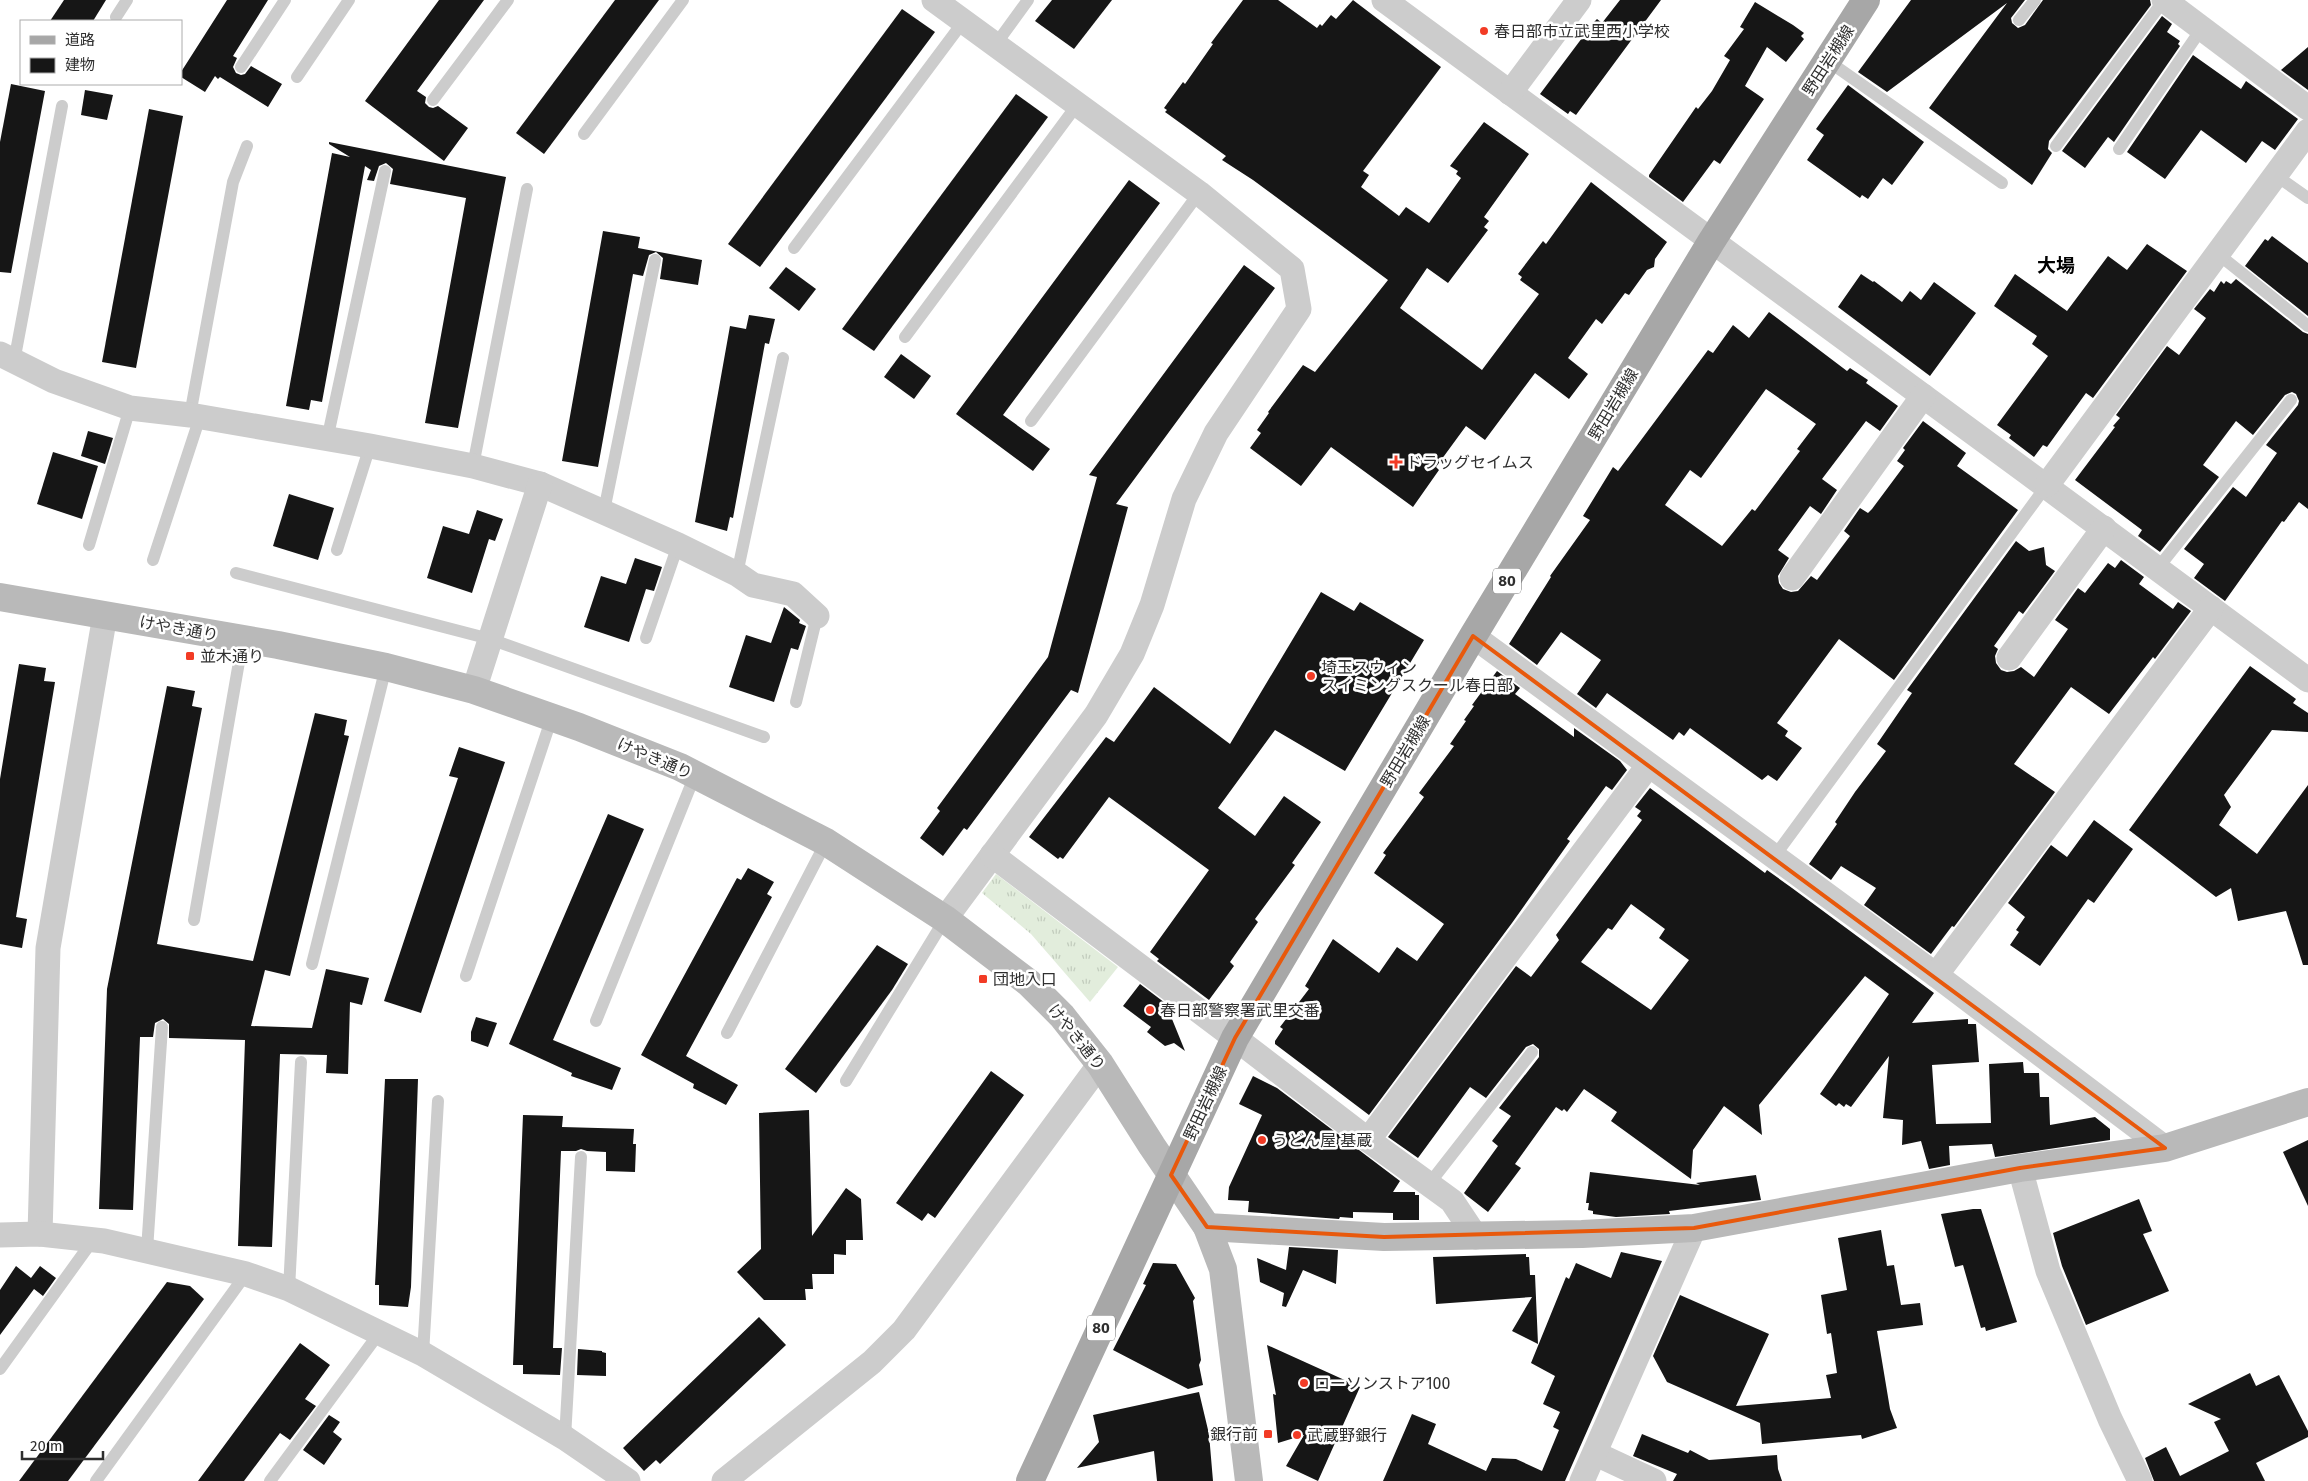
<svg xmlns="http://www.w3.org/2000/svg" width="2308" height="1481" font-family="'Fira Sans','Noto Sans JP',sans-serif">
	<defs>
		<pattern id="grass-tufts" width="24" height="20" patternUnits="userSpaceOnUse" patternTransform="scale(1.25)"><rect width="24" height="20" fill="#e2eddc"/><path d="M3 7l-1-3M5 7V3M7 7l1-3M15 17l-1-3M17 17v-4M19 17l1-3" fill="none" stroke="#c2ccbd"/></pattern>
	</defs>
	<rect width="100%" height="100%" fill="#fff"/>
	<!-- grass -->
	<polygon fill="url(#grass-tufts)" points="996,874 1118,967 1090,1002 1031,934 982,893"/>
	<!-- building -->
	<g fill="#161616" fill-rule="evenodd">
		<polygon points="64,0 106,0 93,21 50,21"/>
		<polygon points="227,0 268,0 233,56 237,58 233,67 236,73 241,75 245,74 251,66 282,84 268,107 220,77 218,79 215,76 205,92 181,77 181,72"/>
		<polygon points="439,0 484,0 417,91 426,97 425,103 429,107 433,108 438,106 468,128 444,161 365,101"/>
		<polygon points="615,0 659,0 544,154 516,133"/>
		<polygon points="1052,0 1112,0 1074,49 1035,21"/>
		<polygon points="1243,0 1278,0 1317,28 1320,24 1322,26 1331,15 1336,19 1353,0 1441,67 1363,171 1369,175 1361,187 1399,216 1406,207 1429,223 1461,178 1456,174 1458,171 1450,166 1484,122 1529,154 1484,217 1489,221 1484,227 1488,230 1448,283 1427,268 1400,308 1482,370 1539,294 1520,280 1522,277 1518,274 1543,241 1546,244 1591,182 1667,242 1655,259 1654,267 1647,270 1629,295 1625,293 1602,324 1596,319 1568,358 1588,374 1569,399 1535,373 1485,440 1466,426 1436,467 1439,470 1413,507 1331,447 1301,486 1250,448 1261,433 1257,430 1269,413 1268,412 1303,365 1315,372 1388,280 1253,180 1222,160 1226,156 1165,112 1167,110 1164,108 1183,82 1185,84 1213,44 1211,43"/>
		<polygon points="1620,0 1661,0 1576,115 1570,111 1568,114 1540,94 1594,22 1597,19 1602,23"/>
		<polygon points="1911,0 2025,0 2011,18 2012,23 2018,28 2025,25 2043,0 2150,0 2151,5 2049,141 2048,149 2052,153 2032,185 1929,108 2007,3 1887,92 1858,72"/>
		<polygon points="1755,2 1793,25 1804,33 1801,36 1804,39 1786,62 1767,47 1745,86 1764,99 1720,164 1714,160 1683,202 1649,177 1649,175 1696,107 1698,109 1712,91 1730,60 1724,56 1744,29 1740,27"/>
		<polygon points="902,9 935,32 760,267 728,244"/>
		<polygon points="2162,16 2172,24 2167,32 2180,41 2178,44 2180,46 2114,142 2108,137 2085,168 2062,151"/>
		<polygon points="2308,47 2308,90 2281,70"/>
		<polygon points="2193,55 2241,89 2246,81 2298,119 2275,150 2262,141 2246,163 2201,130 2165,179 2127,152"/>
		<polygon points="11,84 45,91 11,273 0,272 0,142"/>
		<polygon points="1848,85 1924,142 1892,185 1883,178 1868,199 1862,195 1860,198 1807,160 1824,135 1816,129"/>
		<polygon points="85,90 113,95 107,120 81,115"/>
		<polygon points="1016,94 1048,117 874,351 842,329"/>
		<polygon points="149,109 183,116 136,368 102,362"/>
		<polygon points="329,142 506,177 458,428 425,423 466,198 390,184 393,169 386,163 379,166 374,181 367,180 371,170 365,166 322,402 311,400 309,410 286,406 332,153 350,157 329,144"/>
		<polygon points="1129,180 1160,203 1003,415 1050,449 1033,471 956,414"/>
		<polygon points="603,231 640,237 638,248 702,260 698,285 660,279 663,258 656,252 649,255 643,276 633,274 598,467 562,461"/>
		<polygon points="2272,236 2308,263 2308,316 2245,266 2265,239 2268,241"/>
		<polygon points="2147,244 2187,271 2093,398 2086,393 2047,447 2043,445 2034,457 2009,438 2011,435 1997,425 2048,356 2032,344 2037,336 1994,306 2015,274 2067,311 2108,256 2127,270"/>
		<polygon points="1244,265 1275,288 1116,504 1128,507 1078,693 1071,690 967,830 964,828 943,856 920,838 940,811 937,808 1048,657 1097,477 1089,475"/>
		<polygon points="786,267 816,289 799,311 769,288"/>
		<polygon points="1861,274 1873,282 1874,281 1902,302 1910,291 1921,300 1934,282 1976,313 1930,376 1838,307"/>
		<polygon points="2236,279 2303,332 2308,334 2308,509 2299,502 2284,522 2282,521 2225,601 2194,578 2204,564 2184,549 2233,487 2246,497 2277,453 2266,445 2298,405 2299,401 2296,394 2292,392 2285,395 2253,435 2236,421 2203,465 2219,477 2160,552 2138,536 2142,530 2075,480 2115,427 2113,426 2120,418 2116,415 2167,346 2179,355 2206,318 2194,309 2210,289 2214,292 2221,281 2224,284 2226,281 2231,284"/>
		<path d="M1769,312L1847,371L1850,368L1868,380L1866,383L1898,406L1880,431L1866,421L1822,479L1837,490L1821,514L1810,506L1778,550L1789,558L1778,576L1779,583L1783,589L1791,592L1798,591L1811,576L1817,580L1850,536L1844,531L1860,508L1868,513L1872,509L1904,466L1897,461L1905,450L1903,448L1923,421L1966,453L1957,466L2018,510L1894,680L1839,639L1777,723L1788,731L1785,736L1802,748L1777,781L1768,775L1762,780L1690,728L1684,736L1679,732L1673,740L1607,693L1596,708L1577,694L1601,660L1561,632L1537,665L1509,644L1551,577L1550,576L1590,520L1583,516L1613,467L1618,471L1708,350L1713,353L1733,325L1749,338ZM1766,389L1816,424L1797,449L1800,451L1755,511L1752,509L1722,546L1665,505L1690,470L1701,478Z"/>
		<polygon points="749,315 775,319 769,344 765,343 733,518 730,517 727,531 695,522 730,326 746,329"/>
		<polygon points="901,354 931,376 914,399 884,377"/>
		<polygon points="88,431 113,438 105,464 81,456"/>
		<polygon points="53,452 98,466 82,519 37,504"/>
		<polygon points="289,494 334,508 318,560 273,546"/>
		<polygon points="477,510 503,519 495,541 489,539 472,593 427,578 443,526 469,534"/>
		<polygon points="2016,541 2029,551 2044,547 2046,565 2055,571 2023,614 2019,611 1994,646 1998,649 1995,656 1996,663 2001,670 2007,672 2014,671 2021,667 2034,677 2068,629 2055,620 2078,588 2085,593 2108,563 2115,568 2121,560 2144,577 2139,584 2173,609 2178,602 2191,611 2155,659 2153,657 2109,714 2071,687 2014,764 2055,792 1954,927 1952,926 1931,954 1864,905 1876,888 1841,866 1831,880 1809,864 1837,824 1835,822 1855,792 1886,751 1877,744 1912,693 1907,690"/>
		<polygon points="635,558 662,567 654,591 646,589 629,642 584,627 601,576 626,584"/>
		<polygon points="1321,592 1354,611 1360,602 1424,640 1345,771 1275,730 1218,808 1255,836 1284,796 1321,822 1292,863 1295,865 1255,919 1258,922 1230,962 1234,966 1209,1000 1157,961 1159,959 1150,952 1209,870 1109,797 1063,859 1060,857 1058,859 1029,837 1106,737 1114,742 1154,687 1230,744"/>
		<polygon points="784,607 800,620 799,623 806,626 798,650 791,648 774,702 729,687 746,635 771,643"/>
		<polygon points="19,664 46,668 44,681 55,682 16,917 27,919 22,948 0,944 0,779"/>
		<polygon points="2250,666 2296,699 2293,703 2308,713 2308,732 2272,730 2224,795 2231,807 2219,825 2257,854 2308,785 2308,965 2303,965 2286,911 2238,921 2231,888 2216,897 2129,830"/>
		<polygon points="1497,671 1520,688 1515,694 1574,737 1574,728 1620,761 1627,770 1612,790 1606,786 1567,839 1570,841 1512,923 1369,1115 1275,1044 1275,1041 1283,1029 1280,1027 1309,989 1305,986 1333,939 1379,973 1397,947 1417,961 1444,924 1374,873 1386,855 1383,853 1424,797 1419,793 1454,746 1450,744 1466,721 1464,720 1474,706 1472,705"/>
		<polygon points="167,686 195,691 192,706 202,708 157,944 253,961 315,713 347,720 344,735 349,736 290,976 265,970 251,1026 312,1028 326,969 369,978 362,1005 350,1002 348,1074 326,1073 327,1055 280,1054 272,1247 238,1246 245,1040 169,1038 169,1024 163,1019 155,1023 153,1037 140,1037 133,1210 99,1209 107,989"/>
		<polygon points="459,747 505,762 421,1013 384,1001 458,778 449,776"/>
		<path d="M1650,788L1765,873L1767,870L1792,888L1934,993L1912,1023L1968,1019V1024H1976L1979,1062L1932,1065L1936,1124L1991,1123L1989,1064L2023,1062L2024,1073H2039L2040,1097H2049L2050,1125L2095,1117L2110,1129V1140L1995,1157L1992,1144L1949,1146L1950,1165L1929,1169L1921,1141L1902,1145L1903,1120L1883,1118L1889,1056L1851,1107L1846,1104L1844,1107L1839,1103L1836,1106L1820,1094L1889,994L1865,976L1759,1105L1762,1135L1724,1106L1693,1150L1691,1179L1611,1121L1617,1112L1584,1089L1567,1112L1564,1109L1562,1111L1556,1107L1515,1164L1521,1168L1488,1212L1466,1195L1464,1193L1498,1146L1492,1141L1511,1116L1499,1108L1539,1057V1049L1533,1044L1526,1047L1486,1098L1470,1087L1418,1158L1388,1137L1516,966L1531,977L1559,940L1556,935L1642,820L1637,816L1641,811L1635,807ZM1631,904L1665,929L1659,938L1689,960L1651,1010L1581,962L1608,928L1612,930Z"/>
		<polygon points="608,814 644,829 553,1040 621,1068 612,1090 571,1076 572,1073 509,1044"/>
		<polygon points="2094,820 2133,849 2094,903 2088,899 2040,966 2010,945 2019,932 2016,930 2025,917 2008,903 2051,845 2067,857"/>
		<polygon points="748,868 774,882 767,894 772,897 686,1056 738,1085 726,1105 693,1088 694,1084 641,1055 737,878 741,880"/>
		<polygon points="877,945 908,964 892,990 816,1093 785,1069"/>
		<polygon points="1140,984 1177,1012 1172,1019 1185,1051 1174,1043 1165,1046 1147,1032 1151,1027 1123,1006"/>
		<polygon points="476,1017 497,1023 488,1047 471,1041 471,1032"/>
		<polygon points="991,1071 1024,1095 935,1218 928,1213 922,1221 896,1203"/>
		<polygon points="1253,1076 1277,1088 1400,1181 1393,1192 1415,1192 1415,1195 1419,1195 1419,1220 1393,1220 1393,1213 1353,1212 1353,1218 1340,1217 1339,1219 1248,1212 1249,1201 1228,1200 1229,1187 1262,1115 1239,1104"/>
		<polygon points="385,1079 418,1079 411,1287 408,1307 379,1305 379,1285 375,1285"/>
		<polygon points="809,1110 812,1236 846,1188 861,1199 863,1240 846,1240 846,1255 834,1254 834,1274 812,1274 813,1289 805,1289 806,1300 764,1300 737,1272 761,1249 759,1113"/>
		<polygon points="523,1115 563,1116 562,1127 634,1129 633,1144 636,1144 635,1172 606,1171 606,1152 587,1151 581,1149 576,1151 561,1151 553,1348 562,1348 560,1375 523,1374 523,1365 513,1365"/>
		<polygon points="2308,1140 2308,1206 2283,1152"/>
		<polygon points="1590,1172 1700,1185 1696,1183 1756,1175 1761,1200 1669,1211 1670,1214 1616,1217 1593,1214 1593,1211 1588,1210 1589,1203 1586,1203"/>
		<polygon points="2139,1199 2152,1231 2143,1234 2169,1291 2086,1325 2062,1266 2053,1233"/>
		<polygon points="1973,1209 1981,1209 2017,1322 1986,1331 1985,1327 1981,1328 1963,1265 1955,1267 1941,1214"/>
		<polygon points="1881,1230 1887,1266 1894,1265 1901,1305 1920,1303 1923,1325 1877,1331 1890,1409 1897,1428 1862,1439 1861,1435 1762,1444 1760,1423 1667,1382 1653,1356 1680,1295 1769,1334 1736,1406 1831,1398 1826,1375 1837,1373 1831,1333 1827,1334 1821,1295 1847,1290 1838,1238"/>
		<polygon points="1289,1247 1338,1250 1336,1284 1303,1270 1286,1307 1282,1306 1284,1293 1260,1282 1257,1258 1286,1270"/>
		<polygon points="1621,1252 1662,1261 1565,1481 1383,1481 1412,1414 1436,1424 1428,1444 1486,1471 1492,1458 1516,1459 1542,1471 1559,1430 1553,1427 1560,1412 1543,1404 1555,1376 1531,1363 1566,1277 1569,1279 1576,1263 1611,1278"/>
		<polygon points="1526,1254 1526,1257 1529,1257 1530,1275 1535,1275 1538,1344 1512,1331 1532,1297 1436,1304 1433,1257"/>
		<polygon points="1153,1263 1176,1264 1195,1298 1193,1301 1201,1360 1199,1365 1203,1385 1188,1389 1113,1350 1146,1285 1143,1284"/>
		<polygon points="16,1266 31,1278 40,1266 56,1278 43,1296 34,1289 0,1335 0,1290"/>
		<polygon points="167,1282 190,1286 204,1299 68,1481 19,1481"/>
		<polygon points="759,1317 786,1345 660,1464 656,1460 644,1471 623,1448"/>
		<polygon points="300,1343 330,1365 305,1399 316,1406 290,1440 280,1433 244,1481 198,1481"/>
		<polygon points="1267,1345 1360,1387 1318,1481 1286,1466 1304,1435 1278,1443 1273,1394 1276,1395"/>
		<polygon points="578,1349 602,1351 602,1352 606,1353 606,1376 577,1375"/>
		<polygon points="2250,1373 2256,1386 2279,1375 2308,1431 2308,1437 2256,1463 2265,1481 2154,1481 2145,1458 2166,1447 2180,1476 2229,1451 2214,1422 2221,1419 2188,1404"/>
		<polygon points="1199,1392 1209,1434 1213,1481 1157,1481 1154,1451 1077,1468 1099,1442 1093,1415"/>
		<polygon points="329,1415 340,1422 333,1432 342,1439 324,1465 303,1450"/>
		<polygon points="1642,1434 1688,1453 1690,1450 1709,1460 1777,1455 1778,1469 1782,1481 1673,1481 1677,1474 1633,1456"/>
	</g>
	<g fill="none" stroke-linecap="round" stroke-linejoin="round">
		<!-- lane -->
		<g stroke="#ccc" stroke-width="12">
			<polyline points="116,17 127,0"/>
			<polyline points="2019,20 2035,0"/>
			<polyline points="996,44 1028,0"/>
			<polyline points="1828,61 2002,183"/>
			<polyline points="241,67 285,0"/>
			<polyline points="297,77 349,0"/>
			<polyline points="433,100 508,0"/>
			<polyline points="584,134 683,0"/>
			<polyline points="2056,146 2164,0"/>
			<polyline points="2119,149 2202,28"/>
			<polyline points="2275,175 2308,198"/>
			<polyline points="794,248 963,22"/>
			<polyline points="2218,254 2308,326"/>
			<polyline points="905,337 1077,105"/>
			<polyline points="14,362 62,106"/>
			<polyline points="190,415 233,182 247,146"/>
			<polyline points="1031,421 1199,193"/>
			<polyline points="327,440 385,171"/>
			<polyline points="473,466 527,189"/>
			<polyline points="604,511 655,260"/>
			<polyline points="89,545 130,408"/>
			<polyline points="337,550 370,446"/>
			<polyline points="153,560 200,417"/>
			<polyline points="2158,568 2291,400"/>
			<polyline points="236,573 490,639 764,737"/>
			<polyline points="737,574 783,358"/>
			<polyline points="646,638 678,545"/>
			<polyline points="796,702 817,616"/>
			<polyline points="1774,857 2047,485"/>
			<polyline points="194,920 243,639"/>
			<polyline points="312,964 386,667"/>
			<polyline points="466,976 552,717"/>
			<polyline points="596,1021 695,775"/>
			<polyline points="727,1033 826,842"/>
			<polyline points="846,1081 945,919"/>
			<polyline points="1429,1184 1532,1052"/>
			<polyline points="147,1250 162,1027"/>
			<polyline points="289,1289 301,1062"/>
			<polyline points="423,1354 438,1101"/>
			<polyline points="0,1369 93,1240"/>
			<polyline points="565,1438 581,1157"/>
			<polyline points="96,1481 246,1274"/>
			<polyline points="270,1481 380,1332"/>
		</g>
		<!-- street -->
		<g stroke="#ccc" stroke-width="25">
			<polyline points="934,0 1199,193 1292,269 1299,309 1216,433 1184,499 1152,605 1132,654 1096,715 945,919"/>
			<path d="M1384,0C1692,227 2001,452 2308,680"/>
			<polyline points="2164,0 2308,108"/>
			<polyline points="1510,93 1579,0"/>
			<polyline points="0,354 54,381 130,408 190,415 370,446 473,466 540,484 678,545 737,574 753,585 793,594 817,616"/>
			<polyline points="2047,485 2308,131"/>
			<polyline points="1792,578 1923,396"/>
			<polyline points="1473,636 1936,975 2165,1148"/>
			<polyline points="2009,658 2104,528"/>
			<polyline points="474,690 540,484"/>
			<polyline points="992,855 1235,1038 1368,1140 1452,1201 1476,1237"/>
			<polyline points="1936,975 2211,608"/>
			<polyline points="1368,1140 1648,766"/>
			<polyline points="2020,1168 2048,1271 2110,1419 2140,1481"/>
			<polyline points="40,1234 48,948 105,615"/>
			<polyline points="0,1235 40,1234 104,1241 246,1274 289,1289 423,1354 565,1438 628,1481"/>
			<polyline points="1596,1454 1654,1481"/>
			<polyline points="724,1481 872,1362 904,1330 1100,1064"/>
			<polyline points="1582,1481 1694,1228"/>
		</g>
		<!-- secondary -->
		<g stroke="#b9b9b9" stroke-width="28">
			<polyline points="0,597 278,645 386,667 474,690 579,727 680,767 826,842 945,919 1029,983 1062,1016 1100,1064 1152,1146 1207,1227 1223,1269 1249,1481"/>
			<polyline points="1207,1227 1384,1237 1582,1234 1694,1228 2020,1168 2165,1148 2308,1102"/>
		</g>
		<!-- primary -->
		<polyline stroke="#a7a7a7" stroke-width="28" points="1030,1481 1235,1038 1473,636 1711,242 1866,0"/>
	</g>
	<!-- marked area -->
	<path fill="none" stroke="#e8590c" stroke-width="4" stroke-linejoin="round" d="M1473,636L2165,1148L2020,1168L1694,1228L1384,1237L1207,1227L1171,1175L1235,1038Z"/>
	<!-- markers -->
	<g fill="#f23b25" stroke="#fff" stroke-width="2">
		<circle cx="1484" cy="31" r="5"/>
		<path d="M1393.5 454.5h5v5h5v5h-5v5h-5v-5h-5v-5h5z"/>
		<rect x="185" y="651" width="10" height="10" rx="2.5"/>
		<circle cx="1311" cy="676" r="5"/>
		<rect x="978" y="974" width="10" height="10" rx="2.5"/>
		<circle cx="1150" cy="1010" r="5"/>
		<circle cx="1262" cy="1140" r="5"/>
		<circle cx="1304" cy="1383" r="5"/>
		<rect x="1263" y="1429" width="10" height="10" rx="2.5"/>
		<circle cx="1297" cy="1435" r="5"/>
	</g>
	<g text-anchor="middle" stroke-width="5" stroke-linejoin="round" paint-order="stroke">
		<!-- shield labels -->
		<g fill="#fff" stroke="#6d6d6d" stroke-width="1">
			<rect x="1493" y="568.5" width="28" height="25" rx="4"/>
			<rect x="1087" y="1315.5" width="28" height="25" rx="4"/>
		</g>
		<g font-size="15" font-weight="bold" fill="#2f2f2f">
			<text x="1507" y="586">80</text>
			<text x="1101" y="1333">80</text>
		</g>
		<!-- poi labels -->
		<g font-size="16" fill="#2f2f2f" stroke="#fff" text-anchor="start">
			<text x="1494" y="37">春日部市立武里西小学校</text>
			<text x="1406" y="468">ドラッグセイムス</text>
			<text x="200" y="662">並木通り</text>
			<text x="1321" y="673">埼玉スウィン<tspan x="1321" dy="18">スイミングスクール春日部</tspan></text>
			<text x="993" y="985">団地入口</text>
			<text x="1160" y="1016">春日部警察署武里交番</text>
			<text x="1272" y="1146">うどん屋 基蔵</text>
			<text x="1314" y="1389">ローソンストア100</text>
			<text x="1258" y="1440" text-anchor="end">銀行前</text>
			<text x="1307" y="1441">武蔵野銀行</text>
		</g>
		<!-- street labels -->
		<g font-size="16" fill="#2f2f2f" stroke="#fff">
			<text transform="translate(1828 60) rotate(-57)" y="6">野田岩槻線</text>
			<text transform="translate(1613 404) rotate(-59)" y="6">野田岩槻線</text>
			<text transform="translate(179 628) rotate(10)" y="6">けやき通り</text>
			<text transform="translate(1405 751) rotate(-59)" y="6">野田岩槻線</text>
			<text transform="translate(655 758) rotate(23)" y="6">けやき通り</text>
			<text transform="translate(1077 1037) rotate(51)" y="6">けやき通り</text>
			<text transform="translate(1205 1103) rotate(-65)" y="6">野田岩槻線</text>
		</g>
		<!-- quarter labels -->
		<g font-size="19" font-weight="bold" fill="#000" stroke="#fff">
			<text x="2056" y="272">大場</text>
		</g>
	</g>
	<!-- legend -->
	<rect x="20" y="20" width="162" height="65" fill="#ffffff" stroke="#acacac"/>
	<rect x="30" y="36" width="25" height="8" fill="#a7a7a7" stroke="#acacac"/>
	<text x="65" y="45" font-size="15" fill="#2f2f2f">道路</text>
	<rect x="30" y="58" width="25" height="15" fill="#161616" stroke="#acacac"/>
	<text x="65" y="70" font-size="15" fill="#2f2f2f">建物</text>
	<!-- scale -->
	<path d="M22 1451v8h81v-8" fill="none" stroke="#2f2f2f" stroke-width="2.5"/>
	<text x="30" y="1451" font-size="15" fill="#2f2f2f" stroke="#ffffff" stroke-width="4" paint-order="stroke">20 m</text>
</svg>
